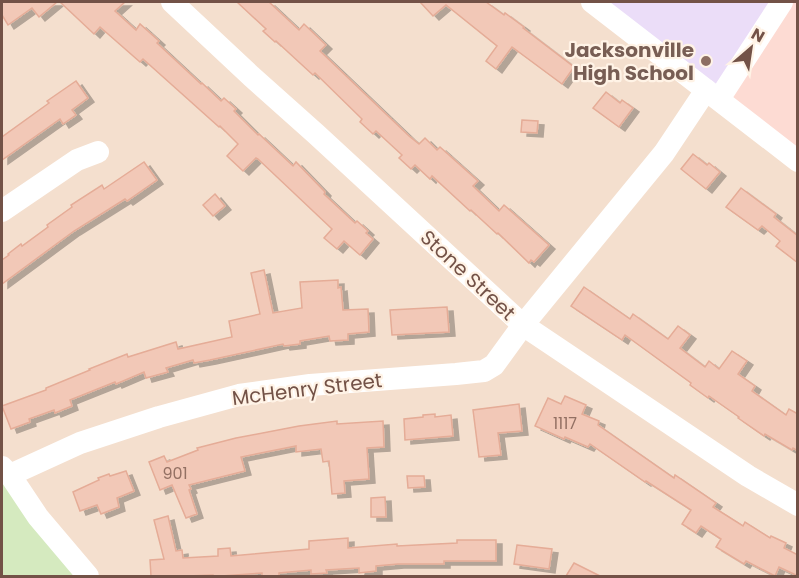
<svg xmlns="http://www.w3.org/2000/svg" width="799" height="578" font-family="Poppins,sans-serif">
	<defs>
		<filter id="shadow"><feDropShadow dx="6" dy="4" stdDeviation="0" flood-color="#0004"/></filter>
	</defs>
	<rect width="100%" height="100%" fill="#fceee0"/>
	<!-- residential -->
	<polygon fill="#f4dfce" points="2,2 592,2 797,161 797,576 88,576 2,467"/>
	<!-- commercial -->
	<polygon fill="#fddbd3" points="782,2 797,2 797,161 719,99"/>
	<!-- education -->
	<polygon fill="#ebddf8" points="592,2 782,2 719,99"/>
	<!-- green -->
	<polygon fill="#d5eabf" points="2,467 88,576 2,576"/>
	<!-- building -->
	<g fill="#f2c8b7" stroke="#e5ac97" stroke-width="1.5" filter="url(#shadow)">
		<polygon points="2,2 57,2 39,17 32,8 8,25 2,15"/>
		<polygon points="60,2 125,2 115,11 136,30 140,24 159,41 157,43 201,84 202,83 221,101 224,98 236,109 234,111 258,135 259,134 293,166 296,162 325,192 324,194 355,223 357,221 368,231 366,233 373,239 360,255 344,241 337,249 324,238 332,229 258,159 256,158 243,171 227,156 238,144 220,126 219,127 143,59 140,62 100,27 94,34"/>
		<polygon points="237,2 269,2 299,30 304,24 326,45 320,51 409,136 419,144 425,138 437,150 440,147 478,181 473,186 499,211 504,205 549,245 534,262 531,260 529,263 498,233 497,234 471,210 470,211 432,176 430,179 415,165 411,169 399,158 402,155 376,131 373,134 360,122 362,119 315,73 313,75 276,41 275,42 263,31 266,29"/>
		<polygon points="420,2 486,2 504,15 505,13 524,27 523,28 574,67 562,84 512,47 496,69 486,61 497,46 446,5 433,16"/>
		<polygon points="76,81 88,98 72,110 76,115 63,124 60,119 2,160 2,137 49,103 47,101"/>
		<polygon points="606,92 620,103 622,100 633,108 619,127 593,108"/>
		<polygon points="522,120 538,121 537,133 521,132"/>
		<polygon points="693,154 707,165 709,163 720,172 706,189 681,169"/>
		<polygon points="144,162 157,180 127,201 125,199 74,231 2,284 2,260 9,255 8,254 21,244 22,246 48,227 47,225 72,207 71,205 102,185 104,189"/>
		<polygon points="741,188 776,214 774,217 798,236 798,263 776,246 780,241 762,226 758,230 726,207"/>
		<polygon points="215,194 225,206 213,216 203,205"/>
		<polygon points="264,270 273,313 302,308 300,282 338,280 338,288 341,287 343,310 368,309 369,332 348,334 348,340 330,341 329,336 300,341 300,344 284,346 283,344 210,360 194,363 193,360 166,368 168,372 146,378 144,372 116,384 115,382 70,400 72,406 55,413 54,410 29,419 30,422 11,429 2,406 46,390 46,388 90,370 89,369 127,354 128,357 176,342 178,349 232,337 229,321 260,314 251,273"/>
		<polygon points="584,287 630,319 633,314 668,339 678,326 690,335 680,348 705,367 709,361 719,369 732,351 747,361 738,374 755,386 752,391 786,415 789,409 798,414 798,451 793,448 792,450 765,434 764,436 738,418 739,417 709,396 708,398 690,385 691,383 625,335 622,340 571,306"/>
		<polygon points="447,307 449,332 392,335 390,310"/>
		<polygon points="565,396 586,405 582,414 599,421 598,425 674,478 675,475 716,503 713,507 743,526 745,522 770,538 771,536 786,543 784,548 798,555 798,576 779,567 775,576 746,561 744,564 716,547 721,539 701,526 696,533 682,524 691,510 646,481 645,482 590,444 588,447 565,437 564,439 535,426 548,398 561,404"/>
		<polygon points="519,404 522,431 498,433 501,455 479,457 473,410"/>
		<polygon points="435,414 435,417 451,415 453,436 405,440 404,419 423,417 423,415"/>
		<polygon points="337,421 337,424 383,421 384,447 367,448 369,479 344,481 345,493 332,494 329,461 323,462 321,449 296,452 296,446 241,457 245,471 189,485 191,489 189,490 197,514 186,518 172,485 160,490 149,462 164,456 167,462 198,450 197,448 236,438 299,426"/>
		<polygon points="126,471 134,491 117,498 119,507 101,514 97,505 80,511 73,492 99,480 98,478 109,474 110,476"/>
		<polygon points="407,476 424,476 425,487 408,488"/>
		<polygon points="385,497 386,517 371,517 371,498"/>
		<polygon points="168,516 176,551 182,550 183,558 218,556 218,549 230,548 231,556 309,549 309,541 348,538 348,548 397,544 397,546 457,543 457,540 496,540 496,561 444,561 444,564 398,564 376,566 376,571 359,573 359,568 326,570 327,573 311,574 311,570 279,573 279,576 262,576 262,573 221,576 213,576 213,575 187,576 151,576 150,560 164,559 154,520"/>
		<polygon points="517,545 552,549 549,569 514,564"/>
		<polygon points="574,563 600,576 566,576"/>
	</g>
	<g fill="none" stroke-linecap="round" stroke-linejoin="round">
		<!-- minor -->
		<g stroke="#fff" stroke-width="22">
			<polyline points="172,2 251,76 316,134 523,325 748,476 798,505"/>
			<polyline points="592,2 798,161"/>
			<polyline points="719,99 782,2"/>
			<polyline points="2,211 77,160 98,152"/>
			<polyline points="2,467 10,475 38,517 88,576"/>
			<polyline points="10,475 80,443 159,417 239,395 310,385 456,374 484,371 494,365 523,325 664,153 706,90"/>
		</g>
	</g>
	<!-- markers -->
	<circle fill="#8d6e63" stroke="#fff3e6" stroke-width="2" cx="706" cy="61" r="6"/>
	<g text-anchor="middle" stroke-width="4.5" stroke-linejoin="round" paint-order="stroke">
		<!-- number labels -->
		<g font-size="16" fill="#937063">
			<text x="565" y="429">1117</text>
			<text x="175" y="479">901</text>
		</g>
		<!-- education labels -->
		<g font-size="20" font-weight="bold" fill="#785e54" stroke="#fff3e6" text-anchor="end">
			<text x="694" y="57">Jacksonville<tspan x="694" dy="23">High School</tspan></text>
		</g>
		<!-- street labels -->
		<g font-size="20" fill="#735247" stroke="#fff3e6">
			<text transform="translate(468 275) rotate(43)" y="7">Stone Street</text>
			<text transform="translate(307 389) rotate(-7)" y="7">McHenry Street</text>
		</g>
	</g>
	<!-- border -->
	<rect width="799" height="578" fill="none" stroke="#735247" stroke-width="6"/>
	<!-- north arrow -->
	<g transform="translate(751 48) rotate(29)" stroke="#fff3e6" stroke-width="4.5" paint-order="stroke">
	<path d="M0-4.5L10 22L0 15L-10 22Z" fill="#735247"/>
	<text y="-9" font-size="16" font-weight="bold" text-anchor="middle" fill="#735247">N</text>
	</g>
</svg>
